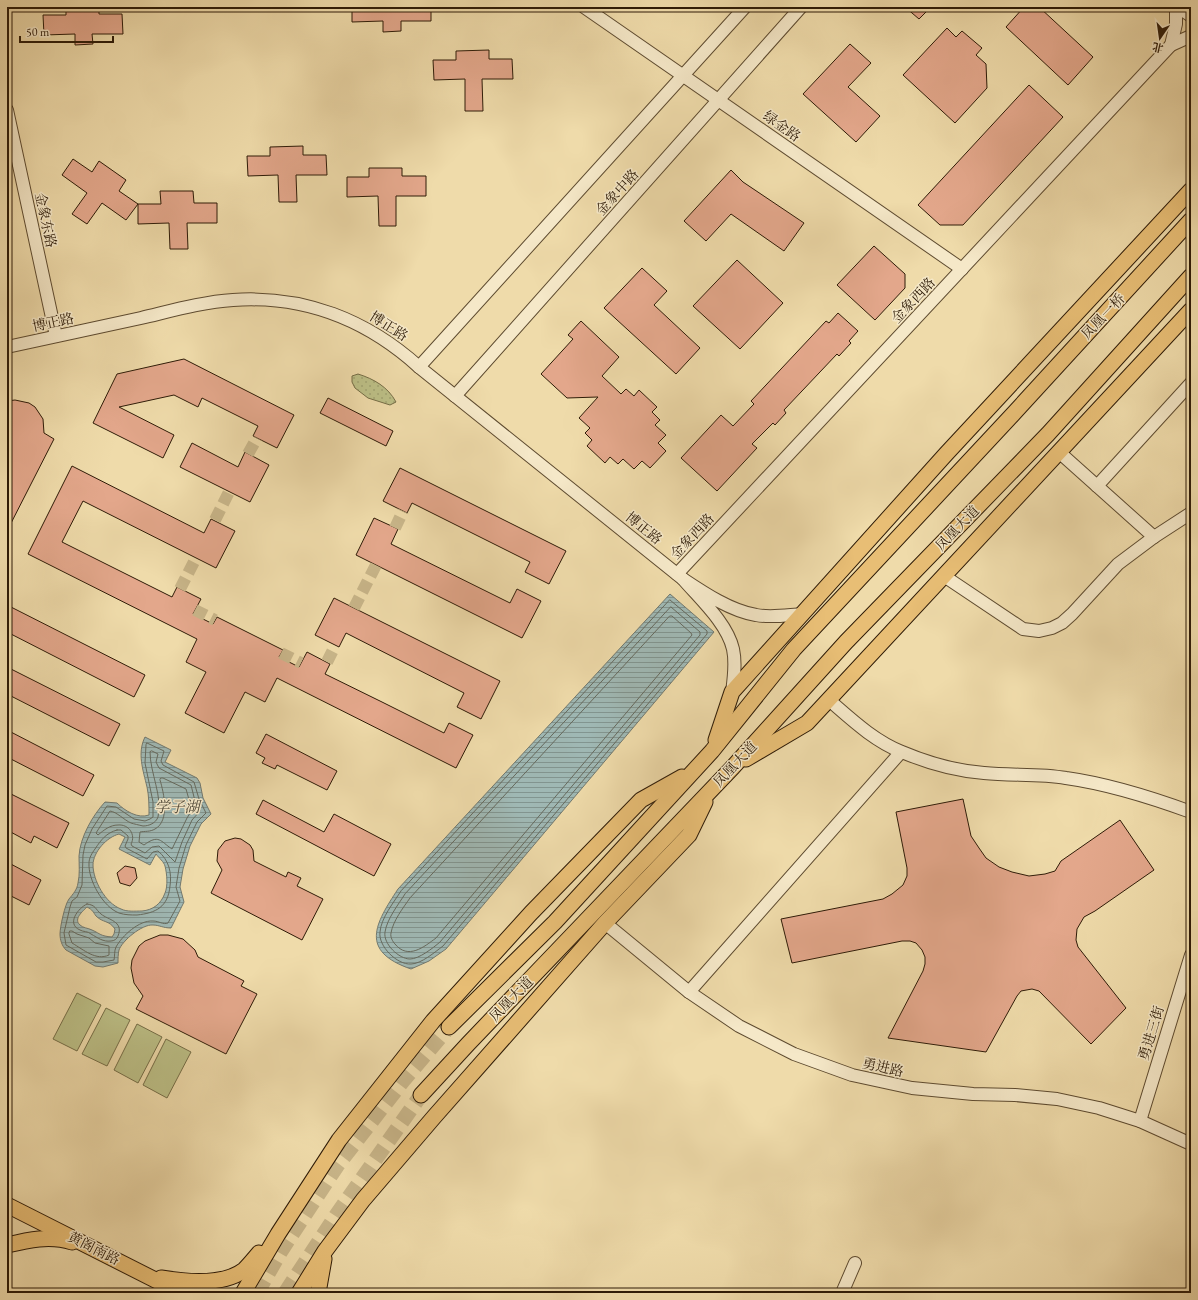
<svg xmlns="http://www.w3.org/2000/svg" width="1198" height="1300" font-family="'EB Garamond','Noto Serif SC',serif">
	<defs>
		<pattern id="grass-dots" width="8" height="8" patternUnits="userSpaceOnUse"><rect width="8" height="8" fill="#bcbf86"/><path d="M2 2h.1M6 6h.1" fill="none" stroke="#a2a472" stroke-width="1.8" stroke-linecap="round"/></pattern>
		<pattern id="water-rules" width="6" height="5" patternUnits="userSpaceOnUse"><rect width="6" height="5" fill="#9fb8b4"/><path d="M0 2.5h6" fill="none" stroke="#829590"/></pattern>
	</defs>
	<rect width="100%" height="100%" fill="#efdbaa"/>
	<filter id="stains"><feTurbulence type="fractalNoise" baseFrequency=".005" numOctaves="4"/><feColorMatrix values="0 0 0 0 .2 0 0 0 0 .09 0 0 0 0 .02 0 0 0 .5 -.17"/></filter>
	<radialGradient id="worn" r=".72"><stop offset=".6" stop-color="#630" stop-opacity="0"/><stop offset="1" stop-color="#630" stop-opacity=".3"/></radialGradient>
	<!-- grass -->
	<path fill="url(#grass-dots)" stroke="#756d46" d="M358,374C374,379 388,387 396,402L390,405L368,398L355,388L352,382V376Z"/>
	<!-- pitch -->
	<g fill="#bcbf86" stroke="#756d46">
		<polygon points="77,993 101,1005 77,1051 53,1039"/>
		<polygon points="106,1008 130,1020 107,1066 82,1054"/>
		<polygon points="137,1024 162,1037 138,1083 114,1070"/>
		<polygon points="166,1039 191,1052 167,1098 143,1085"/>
	</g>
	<!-- water -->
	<g fill="url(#water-rules)" stroke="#72796f" fill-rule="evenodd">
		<path d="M670,594L714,632L446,949L429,961L411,969C359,951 375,924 398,889Z"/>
		<path d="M145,737L171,750L165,762L197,778L200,783L203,798L211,814L201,824L190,846L183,869L180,887L184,902L171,928C163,928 159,925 153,925C142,924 122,941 119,950C118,954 118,959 118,963L103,967L95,966L66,950C62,946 60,940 60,934C60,927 65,904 69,899C73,894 77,890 78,883C80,874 79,865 79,856C80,837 93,815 105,802L117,803C125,811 138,819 149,815C149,806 149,796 147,787C143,770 137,753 145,737ZM119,834L125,837L119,849L150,865L156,854C159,858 164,862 165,866C167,874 168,886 165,893C161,904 153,910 142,911C135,911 127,912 121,909C105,903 93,880 93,865C93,852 107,837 119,834ZM87,907C93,910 93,912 96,916C103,923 109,920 115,929L114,934L112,937C100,936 101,934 92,930C88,928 83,928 80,925C73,919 83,911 87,907Z"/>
	</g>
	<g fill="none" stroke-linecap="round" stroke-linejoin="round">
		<!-- shore -->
		<g stroke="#666a5e" stroke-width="1">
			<path d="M670,600L707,631V634L443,946C435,952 421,964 411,964C397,965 378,946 380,932C381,918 394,902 401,891Z"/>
			<path d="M671,607L700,632V635L440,942C433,948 419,959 410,959C399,959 383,944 385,932C387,919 398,905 405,894Z"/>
			<path d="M670,616H672L691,633L692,635L436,938C424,947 408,960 395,944C393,942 390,937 391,933C393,921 403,908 410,898Z"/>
			<path d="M147,743L164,751L161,761L163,765L194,782L199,799L206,813L197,822L186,845L179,868L176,887L180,901L168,923C163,925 159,921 153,921C139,920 122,936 116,947C114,951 115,956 114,960L103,962H96L66,945L64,933L70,907L72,901L77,897L82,885L83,855L85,845L92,829L105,809L107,806L116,807L134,819L145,821L150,819L153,817V802L145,763L146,745Z"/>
			<path d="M152,751L158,754L156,762L159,768L191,785L195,801L200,811L192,820L182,842L175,862L159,846L152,847L145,853L132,846L131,844C136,835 129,824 118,825C110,825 104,830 98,835L96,833L110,811C117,812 124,820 131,823C134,824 139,825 143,826C149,826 156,823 158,817C163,797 150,773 150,752Z"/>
			<path d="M161,778H163L186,789L192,810L187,818L172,849C160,841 159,834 144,845L139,842L140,832C145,831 150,832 155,829C170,821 164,793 160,780Z"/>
			<path d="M117,830H121L128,836V839L125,846L126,848L147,859L153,852L158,851C169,860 172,873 170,886C168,907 156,913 137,915C131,915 125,915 119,913C103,907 88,880 89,863C89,858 92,853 95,849C101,840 106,833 117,830Z"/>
			<path d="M87,904C96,905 95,909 101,914C108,920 124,921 118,936C117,939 114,941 111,941C103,942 98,938 91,934C88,931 83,932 80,930C66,924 78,908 87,904Z"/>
			<path d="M70,931H72L77,934L89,938L95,943L109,946V955C96,961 84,950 72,943L69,934Z"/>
		</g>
	</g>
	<!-- building -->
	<g fill="#e3a78b" stroke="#2e1b07">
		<polygon points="66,7 99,7 99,14 122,14 123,34 92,34 93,44 75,45 75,34 44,35 43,15 66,15"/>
		<polygon points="352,7 431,7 431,21 401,21 401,31 383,32 383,21 352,22"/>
		<polygon points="905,7 931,7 919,19"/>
		<polygon points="1024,7 1039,7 1093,57 1068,85 1006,27"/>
		<polygon points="947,28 956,37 962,31 982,48 976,55 986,64 987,88 955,123 903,75"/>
		<polygon points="850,44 871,63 848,87 880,116 856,142 803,94"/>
		<polygon points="489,50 489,59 512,59 513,79 482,79 483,111 465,111 465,79 434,80 433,60 456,60 456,51"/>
		<polygon points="1029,85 1063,117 963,225 940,225 918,205"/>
		<polygon points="303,146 303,155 326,155 327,175 296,175 297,202 279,202 278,175 248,176 247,156 270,156 270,147"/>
		<polygon points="73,159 92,172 99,161 126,180 119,191 138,204 126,220 102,203 87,224 72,214 87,193 62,175"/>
		<polygon points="369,168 402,168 402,176 426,176 426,196 396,196 396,226 379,226 378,196 347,197 347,177 369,177"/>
		<polygon points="731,170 743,182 804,223 784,251 731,214 706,241 684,221"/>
		<polygon points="160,191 193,191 194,203 217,203 217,223 187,223 188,249 170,249 169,223 138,224 138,204 161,204"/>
		<polygon points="874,246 905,274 905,288 875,320 837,285"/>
		<polygon points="737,260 783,303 740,349 693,306"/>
		<polygon points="642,268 667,291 654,305 700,348 676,374 604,308"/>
		<polygon points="838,313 858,331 849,341 851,343 839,356 837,354 784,410 786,413 775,425 773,423 752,444 757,448 717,491 681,458 721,415 733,426 754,404 751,401 826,321 829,323"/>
		<polygon points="581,321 619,357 602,376 621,394 626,389 634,396 639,390 657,407 652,412 660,420 655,425 666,435 658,443 666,451 650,468 642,461 634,469 623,459 618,464 610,457 605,463 587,446 592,440 585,433 590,428 579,418 598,397 567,398 541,374 573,339 568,335"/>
		<polygon points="184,359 294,415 277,448 253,436 258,426 202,398 198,407 174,395 119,407 174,435 163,458 93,423 117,374"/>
		<polygon points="328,398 393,431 386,446 320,413"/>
		<polygon points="15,400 29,403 35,407 43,419 44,433 54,439 7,531 7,401"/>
		<polygon points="192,443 238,467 245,452 269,465 250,502 180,467"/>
		<polygon points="72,466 204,533 211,519 235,531 216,568 83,501 62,542 172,597 177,587 201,599 193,614 213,624 217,617 283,650 279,657 299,667 307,652 330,664 325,674 382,702 444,733 449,723 473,735 456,768 277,678 265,702 245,692 224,733 185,713 206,672 186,662 197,639 28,554"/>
		<polygon points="400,468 566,551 549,584 525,572 530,562 412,503 407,513 383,501"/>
		<polygon points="374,518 398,529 391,544 510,603 517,589 541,601 522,638 356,555"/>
		<polygon points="334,598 500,681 481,719 457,707 464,693 346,633 339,647 315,635"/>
		<polygon points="7,605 145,675 134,697 7,632"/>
		<polygon points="7,667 120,724 109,746 7,694"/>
		<polygon points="7,730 94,775 83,796 7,757"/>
		<polygon points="266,734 337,771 327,790 277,765 275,769 262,763 265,758 256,753"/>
		<polygon points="7,792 69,823 57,848 34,836 31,843 7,830"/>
		<polygon points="963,799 971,836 979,848 986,858 999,867 1012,872 1029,876 1045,874 1055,871 1061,861 1120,820 1154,870 1095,911 1084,917 1077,929 1076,940 1078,947 1126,1008 1091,1044 1039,991 1032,989 1021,991 1017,996 986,1052 888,1038 923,971 925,964 925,957 922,950 916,943 910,941 902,941 792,963 781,919 883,899 892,894 903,885 907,876 907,868 896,812"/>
		<polygon points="263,800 324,832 334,814 391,844 374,876 256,814"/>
		<polygon points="235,838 241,839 250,845 253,850 254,861 286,877 288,872 301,878 297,886 323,899 302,940 211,893 222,870 217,861 218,850 225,841"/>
		<polygon points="7,862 41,880 29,905 7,894"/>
		<polygon points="125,866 135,868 137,878 130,886 120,883 117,873"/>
		<polygon points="160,935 168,935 183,939 195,950 198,957 244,981 241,986 257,994 226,1054 136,1009 143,996 134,983 131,968 132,960 139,946 145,941"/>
	</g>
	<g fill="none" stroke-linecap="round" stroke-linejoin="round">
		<!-- minor-tunnel -->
		<g stroke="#c8b589" stroke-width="12" stroke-dasharray="12 6" stroke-linecap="butt">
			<polyline points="248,454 257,438"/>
			<polyline points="215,520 229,492"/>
			<polyline points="395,528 403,511"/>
			<polyline points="180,589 196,558"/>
			<polyline points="354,608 376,565"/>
			<polyline points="195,610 215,620"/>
			<polyline points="281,653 301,663"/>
			<polyline points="327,662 335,646"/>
		</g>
		<!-- major-tunnel -->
		<g stroke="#c8b589" stroke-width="15" stroke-dasharray="15 8" stroke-linecap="butt">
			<polyline points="257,1293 281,1251 337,1166 403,1081 449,1027"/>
			<polyline points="285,1293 337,1214 421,1095"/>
		</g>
		<defs>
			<g id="minor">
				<polyline points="584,7 962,269"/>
				<polyline points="1176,7 1176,24 1171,45 1191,36"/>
				<polyline points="1178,7 1191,16"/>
				<polyline points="7,110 56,336"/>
				<path d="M7,347C52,337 96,328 141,318C171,311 202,302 233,300C304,295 367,320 419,367L683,579"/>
				<polyline points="419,367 745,7"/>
				<polyline points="455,396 801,7"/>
				<polyline points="1059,452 1154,537"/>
				<polyline points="1097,486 1191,383"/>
				<polyline points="677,574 1171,45"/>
				<polyline points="944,576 1023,629 1039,631 1052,628 1062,623 1072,614 1118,564 1154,537 1191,513"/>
				<path d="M732,692C734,678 736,663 733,649C727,623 700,599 683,579C704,593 731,611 756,615C771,618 787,615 802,614"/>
				<path d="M829,700C851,719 874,741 902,752C928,763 957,771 984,773C1011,776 1039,773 1066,778C1109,784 1150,797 1191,812"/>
				<polyline points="605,923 689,992 739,1026 794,1054 852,1075 912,1088 973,1094 1015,1095 1057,1099 1099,1108 1140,1121 1191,1144"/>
				<polyline points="689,992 901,752"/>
				<polyline points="1140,1121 1191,955"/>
				<polyline points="842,1293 855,1263"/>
			</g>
			<g id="major">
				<polyline points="716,740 732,692 946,454 1191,190"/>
				<polyline points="746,759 807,723 1191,310"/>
				<polyline points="449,1027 555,922 712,751 794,649 1015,412 1191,220"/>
				<polyline points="421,1095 468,1044 733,767 846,642 1048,434 1191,276"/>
				<polyline points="7,1205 181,1293"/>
				<path d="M7,1245C28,1240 50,1235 72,1242"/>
				<path d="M161,1278C185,1282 223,1286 244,1270C249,1265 254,1259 259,1253"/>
				<polyline points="243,1293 278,1234 339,1140 433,1021 531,913 641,800 682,777"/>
				<polyline points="299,1293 325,1251 363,1200 434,1117 605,923 689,835 705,802"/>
				<polyline points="318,1293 324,1259"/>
			</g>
		</defs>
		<!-- minor casing -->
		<use href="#minor" stroke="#5e4b30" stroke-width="14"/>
		<!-- major casing -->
		<use href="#major" stroke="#2e1b07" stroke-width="17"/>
		<!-- minor -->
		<use href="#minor" stroke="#f5e8c8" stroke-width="12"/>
		<!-- major -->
		<use href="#major" stroke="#e8be75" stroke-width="15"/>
	</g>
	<g text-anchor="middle" stroke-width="3" stroke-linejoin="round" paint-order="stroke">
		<!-- street labels -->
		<g font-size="14" fill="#2e1b07" stroke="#f5e8c8">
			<text transform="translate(782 126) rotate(35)" y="5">绿金路</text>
			<text transform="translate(617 192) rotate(-48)" y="5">金象中路</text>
			<text transform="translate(46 220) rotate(78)" y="5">金象东路</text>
			<text transform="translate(913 300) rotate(-47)" y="5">金象西路</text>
			<text transform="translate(1103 316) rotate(-47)" y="5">凤凰一桥</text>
			<text transform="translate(53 322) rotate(-12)" y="5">博正路</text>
			<text transform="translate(389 326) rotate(32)" y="5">博正路</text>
			<text transform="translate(644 528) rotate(39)" y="5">博正路</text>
			<text transform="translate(957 528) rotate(-46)" y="5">凤凰大道</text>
			<text transform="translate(692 536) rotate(-47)" y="5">金象西路</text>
			<text transform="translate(735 764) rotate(-47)" y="5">凤凰大道</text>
			<text transform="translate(511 999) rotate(-46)" y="5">凤凰大道</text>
			<text transform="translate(1151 1033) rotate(-73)" y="5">勇进三街</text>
			<text transform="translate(883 1067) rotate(13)" y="5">勇进路</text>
			<text transform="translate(94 1248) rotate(27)" y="5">黄阁南路</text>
		</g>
		<!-- water labels -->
		<g font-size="15" font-style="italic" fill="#504a3b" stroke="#f5e8c8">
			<text x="177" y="812">学子湖</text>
		</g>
	</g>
	<!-- margin -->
	<rect width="1198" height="1300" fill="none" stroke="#efdbaa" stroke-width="24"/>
	<rect x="8" y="8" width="1182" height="1284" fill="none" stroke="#2e1b07" stroke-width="2"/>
	<rect x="12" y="12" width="1174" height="1276" fill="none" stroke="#2e1b07"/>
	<!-- north arrow -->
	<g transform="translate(1160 38) rotate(193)" stroke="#f5e8c8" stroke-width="3" paint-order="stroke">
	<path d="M0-3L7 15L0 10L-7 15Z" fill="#2e1b07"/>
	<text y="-6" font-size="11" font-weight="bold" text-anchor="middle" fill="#2e1b07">北</text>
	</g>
	<!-- scale -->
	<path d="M20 36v6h93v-6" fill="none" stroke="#2e1b07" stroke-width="2"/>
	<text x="26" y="36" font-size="12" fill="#2e1b07" stroke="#f5e8c8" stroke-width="3" paint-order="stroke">50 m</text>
	<rect width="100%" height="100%" filter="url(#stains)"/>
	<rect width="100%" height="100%" fill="url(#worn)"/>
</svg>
